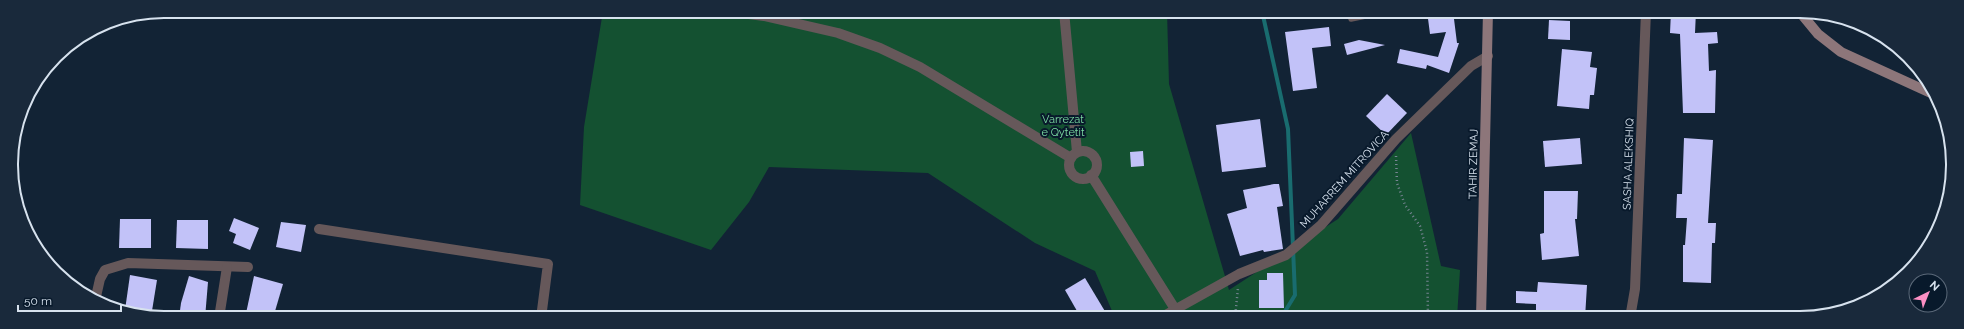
<svg xmlns="http://www.w3.org/2000/svg" width="1964" height="329" font-family="Raleway,sans-serif">
	<rect width="100%" height="100%" fill="#122335"/>
	<!-- green -->
	<polygon fill="#145131" points="603,11 1167,11 1169,84 1229,290 1338,219 1411,133 1441,266 1460,270 1457,318 1115,318 1095,271 1035,243 928,173 769,167 749,202 711,250 580,205 584,127"/>
	<g fill="none" stroke-linecap="round" stroke-linejoin="round">
		<!-- stream -->
		<polyline stroke="#196c6f" stroke-width="4" points="1262,11 1288,129 1295,295 1281,318"/>
	</g>
	<!-- building -->
	<g fill="#c2c2f8">
		<polygon points="1427,11 1453,11 1457,43 1459,43 1449,73 1427,65 1426,69 1397,63 1400,49 1438,57 1446,32 1430,34"/>
		<polygon points="1671,11 1696,11 1695,33 1717,32 1718,43 1708,44 1709,71 1716,70 1715,113 1683,113 1680,34 1670,33"/>
		<polygon points="1549,20 1570,21 1570,40 1548,39"/>
		<polygon points="1329,27 1331,46 1312,48 1317,88 1293,91 1285,32"/>
		<polygon points="1359,40 1385,45 1347,55 1344,44"/>
		<polygon points="1562,49 1592,52 1590,67 1597,68 1594,95 1590,95 1589,109 1557,106"/>
		<polygon points="1387,94 1407,113 1386,135 1366,116"/>
		<polygon points="1260,119 1266,167 1222,172 1216,125"/>
		<polygon points="1580,138 1582,164 1545,167 1543,141"/>
		<polygon points="1684,138 1713,140 1708,223 1716,223 1715,243 1712,243 1711,283 1683,282 1683,245 1685,245 1687,218 1676,218 1677,194 1682,194"/>
		<polygon points="1143,151 1144,166 1131,167 1130,152"/>
		<polygon points="1274,184 1279,184 1283,206 1277,207 1283,249 1264,252 1263,250 1240,256 1227,214 1247,208 1243,190"/>
		<polygon points="1544,191 1578,191 1577,219 1575,219 1579,256 1542,260 1540,234 1544,233"/>
		<polygon points="234,218 259,228 250,250 233,243 236,234 229,231"/>
		<polygon points="120,219 151,219 151,248 119,248"/>
		<polygon points="177,220 208,220 208,249 176,248"/>
		<polygon points="281,222 306,225 301,252 276,247"/>
		<polygon points="1267,273 1283,273 1284,308 1259,308 1259,280 1267,280"/>
		<polygon points="130,275 157,280 151,317 125,310"/>
		<polygon points="189,276 208,282 205,318 179,318 181,303"/>
		<polygon points="254,276 283,284 273,318 245,318"/>
		<polygon points="1085,278 1109,318 1082,318 1077,311 1065,290"/>
		<polygon points="1538,282 1587,285 1585,318 1536,318 1536,304 1516,303 1516,291 1537,292"/>
	</g>
	<g fill="none" stroke-linecap="round" stroke-linejoin="round">
		<!-- path -->
		<g stroke="#788594" stroke-width="2.5" stroke-dasharray="1 3" stroke-linecap="butt">
			<polyline points="1396,156 1397,183 1405,205 1420,226 1427,252 1428,318"/>
			<polyline points="1235,318 1238,288"/>
		</g>
		<!-- service -->
		<polyline stroke="#66585a" stroke-width="5.5" points="1351,19 1390,11"/>
		<!-- minor -->
		<g stroke="#66585a" stroke-width="10">
			<polyline points="726,11 764,16 838,33 880,48 920,67 1071,158"/>
			<polyline points="1064,11 1077,152"/>
			<circle cx="1083" cy="165" r="14"/>
			<polyline points="1091,175 1175,309"/>
			<polyline points="319,229 548,264 541,318"/>
			<polyline points="95,301 100,279 105,270 128,263 248,267"/>
			<polyline points="219,318 227,267"/>
			<polyline points="1160,318 1239,274 1286,255 1321,225 1396,139 1471,66 1488,56"/>
			<polyline points="1630,318 1635,289 1646,11"/>
		</g>
		<!-- secondary -->
		<g stroke="#8d767a" stroke-width="10">
			<polyline points="1799,11 1818,34 1841,52 1933,94"/>
			<polyline points="1481,318 1488,11"/>
		</g>
	</g>
	<g text-anchor="middle" stroke-width="4" stroke-linejoin="round" paint-order="stroke">
		<!-- park labels -->
		<g font-size="11" fill="#7edea4" stroke="#08192b">
			<text x="1063" y="123">Varrezat<tspan x="1063" dy="13">e Qytetit</tspan></text>
		</g>
		<!-- street labels -->
		<g font-size="11" fill="#d7e2ee" stroke="#08192b">
			<text transform="translate(1473 164) rotate(-89)" y="4">TAHIR ZEMAJ</text>
			<text transform="translate(1628 164) rotate(-88)" y="4">SASHA ALEKSHIQ</text>
			<text transform="translate(1344 179) rotate(-48)" y="4">MUHARREM MITROVICA</text>
		</g>
	</g>
	<!-- crop -->
	<path d="M0 0H1964V329H0ZM164 18H1800A146 146 0 0 1 1946 164V165A146 146 0 0 1 1800 311H164A146 146 0 0 1 18 165V164A146 146 0 0 1 164 18Z" fill="#19293b" fill-rule="evenodd"/>
	<path fill="none" stroke="#d7e2ee" stroke-width="2" d="M164 18H1800A146 146 0 0 1 1946 164V165A146 146 0 0 1 1800 311H164A146 146 0 0 1 18 165V164A146 146 0 0 1 164 18Z"/>
	<!-- north arrow -->
	<g transform="translate(1928 293) rotate(43)"><circle r="19" fill="#08192b" stroke="#5b6979"/>
	<path d="M0-3L7 15L0 10L-7 15Z" fill="#fb8fc4"/>
	<text y="-6" font-size="11" font-weight="bold" text-anchor="middle" fill="#d7e2ee">N</text>
	</g>
	<!-- scale -->
	<path d="M18 305v6h103v-6" fill="none" stroke="#d7e2ee" stroke-width="2"/>
	<text x="24" y="305" font-size="12" fill="#d7e2ee" stroke="#08192b" stroke-width="3" paint-order="stroke">50 m</text>
</svg>
